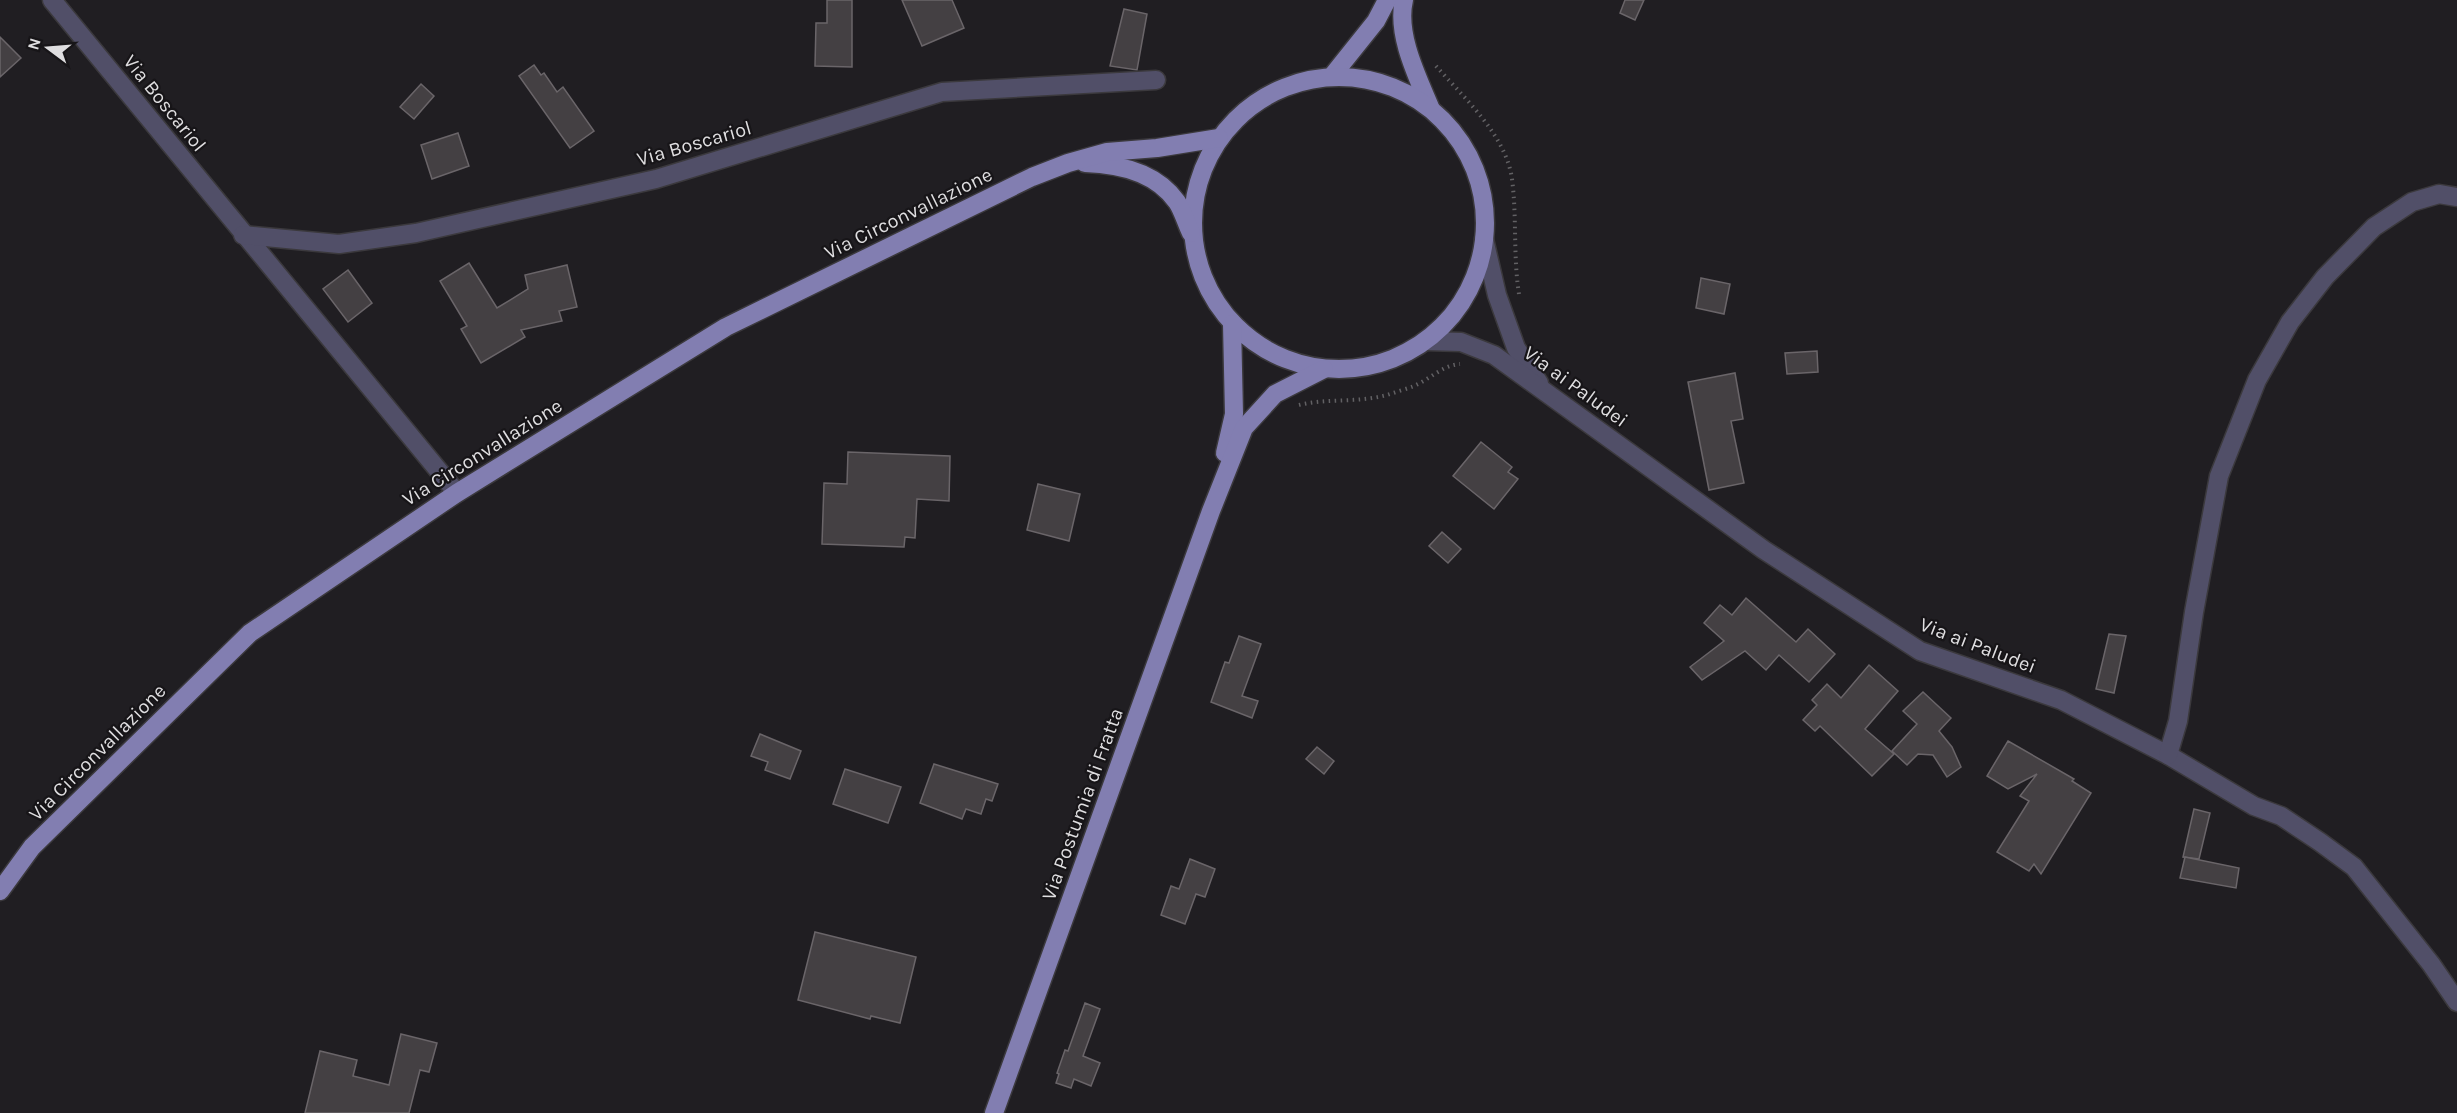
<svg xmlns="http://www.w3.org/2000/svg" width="2457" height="1113" font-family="Karla,sans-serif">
	<rect width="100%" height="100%" fill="#201e22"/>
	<!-- building -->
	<g fill="#444043" stroke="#6a6569" stroke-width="1.5">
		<polygon points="827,0 852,0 852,67 815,66 816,23 827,23"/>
		<polygon points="902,0 952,0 964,28 922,46"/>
		<polygon points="1625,0 1644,0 1635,20 1620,13"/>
		<polygon points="1124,9 1147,14 1137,70 1110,66"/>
		<polygon points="0,37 21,58 0,77"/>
		<polygon points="534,65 541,75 544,73 557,92 563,87 594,131 570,148 519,76"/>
		<polygon points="421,84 434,96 414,119 400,107"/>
		<polygon points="458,133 469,166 432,179 421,145"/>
		<polygon points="469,263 497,308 528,289 525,275 567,265 577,307 559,311 562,321 521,330 525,337 481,363 461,329 467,326 440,281"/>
		<polygon points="348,270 372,303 348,322 323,289"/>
		<polygon points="1701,278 1730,284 1724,314 1696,308"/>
		<polygon points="1817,351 1818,372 1787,374 1785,353"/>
		<polygon points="1735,373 1743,419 1731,421 1744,483 1709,490 1688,382"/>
		<polygon points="1481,442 1512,467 1508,472 1518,479 1494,509 1453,476"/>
		<polygon points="848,452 950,456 949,501 917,499 915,538 905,537 904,547 822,544 824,483 847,484"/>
		<polygon points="1038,484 1080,494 1069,541 1027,530"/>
		<polygon points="1442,532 1461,549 1448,563 1429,546"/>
		<polygon points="1746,598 1796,642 1808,629 1835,654 1809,682 1779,655 1766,670 1745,651 1702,680 1690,667 1724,641 1704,623 1720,605 1732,615"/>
		<polygon points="2109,634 2126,636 2114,693 2096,689"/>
		<polygon points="1239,636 1261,644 1242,696 1258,701 1252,718 1211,702 1225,662 1229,663"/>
		<polygon points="1869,665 1898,691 1865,729 1894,754 1872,776 1820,726 1815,731 1803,720 1817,705 1812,700 1827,684 1841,698"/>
		<polygon points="1923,692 1951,718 1939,731 1952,747 1961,767 1947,777 1933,755 1918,754 1907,765 1892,751 1917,724 1903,711"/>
		<polygon points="760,734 801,751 790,779 765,770 768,762 751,756"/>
		<polygon points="2008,741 2074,779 2072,781 2091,793 2041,874 2034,864 2029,871 1997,852 2029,801 2020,796 2037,774 2008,789 1987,776"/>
		<polygon points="1317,747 1334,761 1324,774 1306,759"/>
		<polygon points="934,764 998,784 992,801 986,799 981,814 966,809 962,819 920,803"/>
		<polygon points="845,769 901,787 888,823 833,804"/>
		<polygon points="2194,809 2210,813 2199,859 2183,857"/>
		<polygon points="2185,857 2239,868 2236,888 2180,878"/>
		<polygon points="1190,859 1215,869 1205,897 1196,894 1185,924 1161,915 1171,886 1179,889"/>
		<polygon points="815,932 916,957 900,1023 871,1016 870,1019 798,1000"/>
		<polygon points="1085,1003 1100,1009 1083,1056 1100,1063 1091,1086 1074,1079 1071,1088 1056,1083 1059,1074 1057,1073 1065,1050 1068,1051"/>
		<polygon points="401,1034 437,1043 429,1072 420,1070 409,1113 305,1113 320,1051 357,1060 353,1076 389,1085"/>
	</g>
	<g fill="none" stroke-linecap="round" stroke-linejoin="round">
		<defs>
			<g id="minor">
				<polyline points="52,0 457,493"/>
				<polyline points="243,235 339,244 416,233 656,179 942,92 1156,80"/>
				<polyline points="1484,239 1497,295 1516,348 1539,383"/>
				<polyline points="1426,341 1461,342 1494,355 1764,550 1920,651 2061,700 2168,755 2254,806 2281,816 2320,842 2354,867 2431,964 2457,1002"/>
				<polyline points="2168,755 2178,721 2194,612 2219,476 2257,380 2290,322 2325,277 2374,227 2412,202 2439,194 2457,197"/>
			</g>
			<g id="major">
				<path d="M1404,0C1396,34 1417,76 1430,107"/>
				<polyline points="1332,76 1376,21 1387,0"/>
				<circle cx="1339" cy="223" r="146"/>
				<path d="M1085,163C1119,164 1156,172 1177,202C1183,211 1186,223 1191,233"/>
				<polyline points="1225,453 1234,414 1232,324"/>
				<polyline points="0,891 32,847 250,633 457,493 726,327 1032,177 1068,163 1107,152 1157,148 1219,138"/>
				<polyline points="994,1113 1211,511 1244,428 1275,394 1324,369"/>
			</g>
		</defs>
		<!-- minor casing -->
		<use href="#minor" stroke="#3b393d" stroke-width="21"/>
		<!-- major casing -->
		<use href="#major" stroke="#3b393d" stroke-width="21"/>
		<!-- path -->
		<g stroke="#626164" stroke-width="4" stroke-dasharray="1.5 4.5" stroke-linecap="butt">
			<path d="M1436,66C1464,98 1506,135 1512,179C1517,218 1513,256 1519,294"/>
			<path d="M1299,405C1327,398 1358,403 1387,395C1396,392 1406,389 1414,386C1430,379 1443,365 1460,364"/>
		</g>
		<!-- minor -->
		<use href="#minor" stroke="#514f68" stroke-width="18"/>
		<!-- major -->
		<use href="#major" stroke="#827eb1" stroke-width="18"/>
	</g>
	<g text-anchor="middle" stroke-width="4.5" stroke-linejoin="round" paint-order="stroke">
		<!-- street labels -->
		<g font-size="20" fill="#dfdee0" stroke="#171518">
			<text transform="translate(165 103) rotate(51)" y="7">Via Boscariol</text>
			<text transform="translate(694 143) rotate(-16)" y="7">Via Boscariol</text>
			<text transform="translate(908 213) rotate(-26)" y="7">Via Circonvallazione</text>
			<text transform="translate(1576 386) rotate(36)" y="7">Via ai Paludei</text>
			<text transform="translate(482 452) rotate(-32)" y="7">Via Circonvallazione</text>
			<text transform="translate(1978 645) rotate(21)" y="7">Via ai Paludei</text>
			<text transform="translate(97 752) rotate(-45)" y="7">Via Circonvallazione</text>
			<text transform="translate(1082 804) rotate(-70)" y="7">Via Postumia di Fratta</text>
		</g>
	</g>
	<!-- north arrow -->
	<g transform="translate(48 48) rotate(286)" stroke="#171518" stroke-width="4.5" paint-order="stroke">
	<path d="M0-4.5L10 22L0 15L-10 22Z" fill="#dfdee0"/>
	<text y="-9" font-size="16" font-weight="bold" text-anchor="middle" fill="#dfdee0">N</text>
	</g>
</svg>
